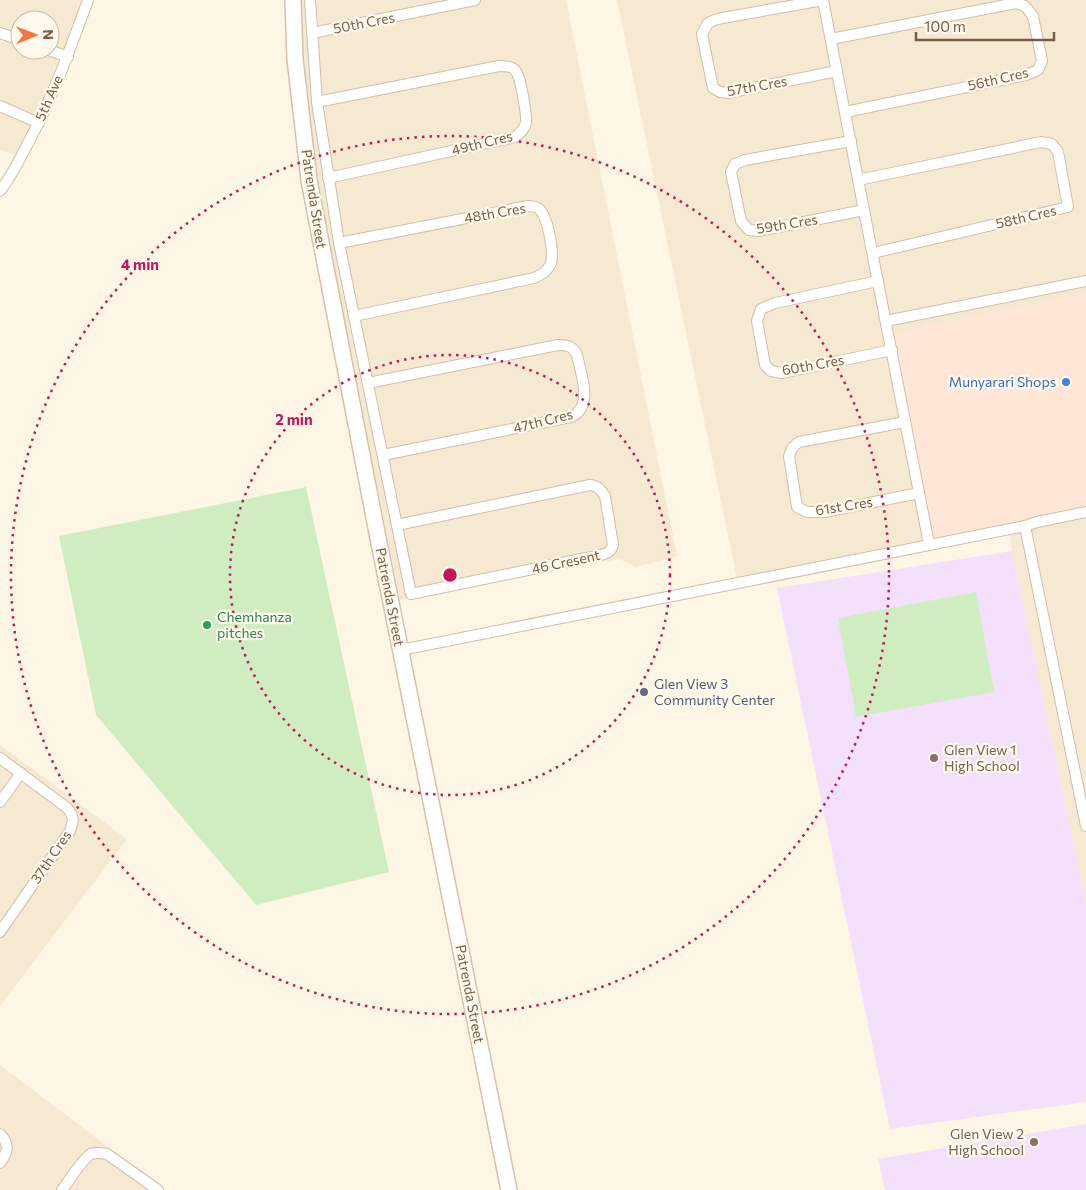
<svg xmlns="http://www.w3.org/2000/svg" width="1086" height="1190" font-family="Commissioner,sans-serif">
	<rect width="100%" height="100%" fill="#fef6e4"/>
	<!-- residential -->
	<g fill="#f6e9d2" fill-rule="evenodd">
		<path d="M0,0H84L63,55L33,122L16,155L0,150ZM20,20H50V50H20Z"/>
		<polygon points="301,0 566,0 677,556 636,567 619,559 400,600 317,181 301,32"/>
		<polygon points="617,0 1086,0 1086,294 891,334 931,539 737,579"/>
		<polygon points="1086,507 1086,903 1012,551 1008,525"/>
		<polygon points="0,745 127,839 0,1006"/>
		<polygon points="0,1065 165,1190 0,1190"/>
	</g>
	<!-- commercial -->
	<polygon fill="#ffe6d7" points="1086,294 1086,507 1008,525 931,539 891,334"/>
	<!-- education -->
	<g fill="#f3e0fa">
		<polygon points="1012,551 1086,903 1086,1102 890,1129 777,588"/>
		<polygon points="1086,1124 1086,1190 885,1190 878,1159"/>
	</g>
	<!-- pitch -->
	<g fill="#cfedc1">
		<polygon points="306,487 389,872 256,905 96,715 59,536"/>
		<polygon points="976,592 994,692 856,717 838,618"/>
	</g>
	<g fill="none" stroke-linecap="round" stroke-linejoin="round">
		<defs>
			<g id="street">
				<path d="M310,0L317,102L339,243L411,594L601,555C607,553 611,552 613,545L605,496C600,489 598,486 590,485L397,525"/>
				<polyline points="823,0 929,544"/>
				<polyline points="823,0 717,19 708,23 702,34 713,88 720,92 728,93 837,71"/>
				<polyline points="0,33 20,40"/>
				<polyline points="312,33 475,0"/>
				<polyline points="831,39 1016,3 1025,6 1033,16 1042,61 1038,70 1026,75 845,112"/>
				<polyline points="49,50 68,57"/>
				<path d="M317,102L499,66C504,66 510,66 514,69C515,70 518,74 518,76C521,81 527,117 526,122C525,129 520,133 515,137L328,178"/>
				<polyline points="0,106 39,123"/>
				<polyline points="851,141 745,160 735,164 731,172 741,221 749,230 759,231 864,210"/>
				<polyline points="858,180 1041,142 1052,144 1058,152 1068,207 873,253"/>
				<path d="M0,191C11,177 19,161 27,145C52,99 70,50 88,0"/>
				<path d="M339,243L528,206C532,206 536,206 539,209C548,217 554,251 551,263C548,271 542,275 534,278L354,316"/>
				<polyline points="878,281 775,303 761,309 757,321 765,365 771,371 782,373 892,350"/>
				<polyline points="886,321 1086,281"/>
				<path d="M368,383L558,345C567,345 573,346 577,355C581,374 594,407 571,417L383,455"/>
				<polyline points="905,422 799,442 793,447 789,456 797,507 807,512 825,512 919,493"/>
				<polyline points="1025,526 1086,826"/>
				<path d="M401,650C609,610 817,566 1025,526L1037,522L1086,512"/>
				<path d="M0,758L66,807C74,815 74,820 70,831L0,932"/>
				<polyline points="0,802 21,773"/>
				<path d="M0,1134C10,1144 8,1152 0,1163"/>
				<path d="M62,1190C68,1182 83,1158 91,1154C96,1152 102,1153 107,1154L158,1190"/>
			</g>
			<polyline id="secondary" points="293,0 295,59 309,180 378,538 509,1190"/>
		</defs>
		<!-- street casing -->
		<use href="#street" stroke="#d0bea9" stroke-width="12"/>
		<!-- secondary casing -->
		<use href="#secondary" stroke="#d6c1a9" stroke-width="18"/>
		<!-- street -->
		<use href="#street" stroke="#fff" stroke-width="10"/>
		<!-- secondary -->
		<use href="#secondary" stroke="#fff" stroke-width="15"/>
	</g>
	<!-- distance rings -->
	<g fill="none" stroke="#c2185b" stroke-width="2.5" stroke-dasharray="2.5 5">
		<circle cx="450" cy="575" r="220"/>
		<circle cx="450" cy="575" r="439"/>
	</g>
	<!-- markers -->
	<circle fill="#3f7fe0" stroke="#fff9ec" stroke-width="2" cx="1066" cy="382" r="5"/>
	<circle fill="#2e9e5b" stroke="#fff9ec" stroke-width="2" cx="207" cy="625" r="5"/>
	<circle fill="#5c6f8a" stroke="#fff9ec" stroke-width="2" cx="644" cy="692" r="5"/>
	<g fill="#8d6e63" stroke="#fff9ec" stroke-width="2">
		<circle cx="934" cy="758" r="5"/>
		<circle cx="1034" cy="1142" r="5"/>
	</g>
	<g text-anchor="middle" stroke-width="4.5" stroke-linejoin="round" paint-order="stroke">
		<!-- street labels -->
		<g font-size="14" fill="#785d47" stroke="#fff9ec">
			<text transform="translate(364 23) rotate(-11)" y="5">50th Cres</text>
			<text transform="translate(998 79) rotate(-13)" y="5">56th Cres</text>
			<text transform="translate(757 86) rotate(-10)" y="5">57th Cres</text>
			<text transform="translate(49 98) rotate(-66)" y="5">5th Ave</text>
			<text transform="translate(482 143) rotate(-14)" y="5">49th Cres</text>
			<text transform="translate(314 199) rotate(81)" y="5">Patrenda Street</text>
			<text transform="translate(495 213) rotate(-10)" y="5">48th Cres</text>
			<text transform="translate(1026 217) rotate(-13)" y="5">58th Cres</text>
			<text transform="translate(787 224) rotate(-9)" y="5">59th Cres</text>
			<text transform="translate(813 365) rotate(-10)" y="5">60th Cres</text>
			<text transform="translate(543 421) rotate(-14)" y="5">47th Cres</text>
			<text transform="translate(844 506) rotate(-9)" y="5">61st Cres</text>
			<text transform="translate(566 562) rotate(-12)" y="5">46 Cresent</text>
			<text transform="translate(390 597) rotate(79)" y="5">Patrenda Street</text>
			<text transform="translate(51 857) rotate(-56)" y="5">37th Cres</text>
			<text transform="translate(470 994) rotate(79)" y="5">Patrenda Street</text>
		</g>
		<!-- shop labels -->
		<g font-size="14" fill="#366cbe" stroke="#fff9ec" text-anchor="end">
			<text x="1056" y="387">Munyarari Shops</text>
		</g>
		<!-- leisure labels -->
		<g font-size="14" fill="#27864d" stroke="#fff9ec" text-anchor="start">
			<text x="217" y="622">Chemhanza<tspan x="217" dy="16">pitches</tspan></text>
		</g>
		<!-- service labels -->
		<g font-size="14" fill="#4e5e75" stroke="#fff9ec" text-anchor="start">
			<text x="654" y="689">Glen View 3<tspan x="654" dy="16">Community Center</tspan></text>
		</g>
		<!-- education labels -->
		<g font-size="14" fill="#785e54" stroke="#fff9ec" text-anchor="start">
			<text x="944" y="755">Glen View 1<tspan x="944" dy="16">High School</tspan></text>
			<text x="1024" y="1139" text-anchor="end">Glen View 2<tspan x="1024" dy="16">High School</tspan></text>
		</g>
	</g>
	<circle cx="450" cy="575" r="8" fill="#c2185b" stroke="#fff9ec" stroke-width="2.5"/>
	<g font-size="15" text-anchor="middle" font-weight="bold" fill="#c2185b" stroke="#fff9ec" stroke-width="4.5" stroke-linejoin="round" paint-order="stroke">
		<text x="140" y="270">4 min</text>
		<text x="294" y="425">2 min</text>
	</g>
	<!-- north arrow -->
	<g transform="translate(35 35) rotate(89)"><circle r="24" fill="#fff9ec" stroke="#c9bbaa"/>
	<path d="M0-4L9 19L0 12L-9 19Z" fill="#f07741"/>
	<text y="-8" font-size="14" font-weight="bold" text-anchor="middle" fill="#785d47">N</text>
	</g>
	<!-- scale -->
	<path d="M916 32v8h138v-8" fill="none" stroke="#785d47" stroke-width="2.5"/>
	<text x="924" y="32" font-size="15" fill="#785d47" stroke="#fff9ec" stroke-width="4" paint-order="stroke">100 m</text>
</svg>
